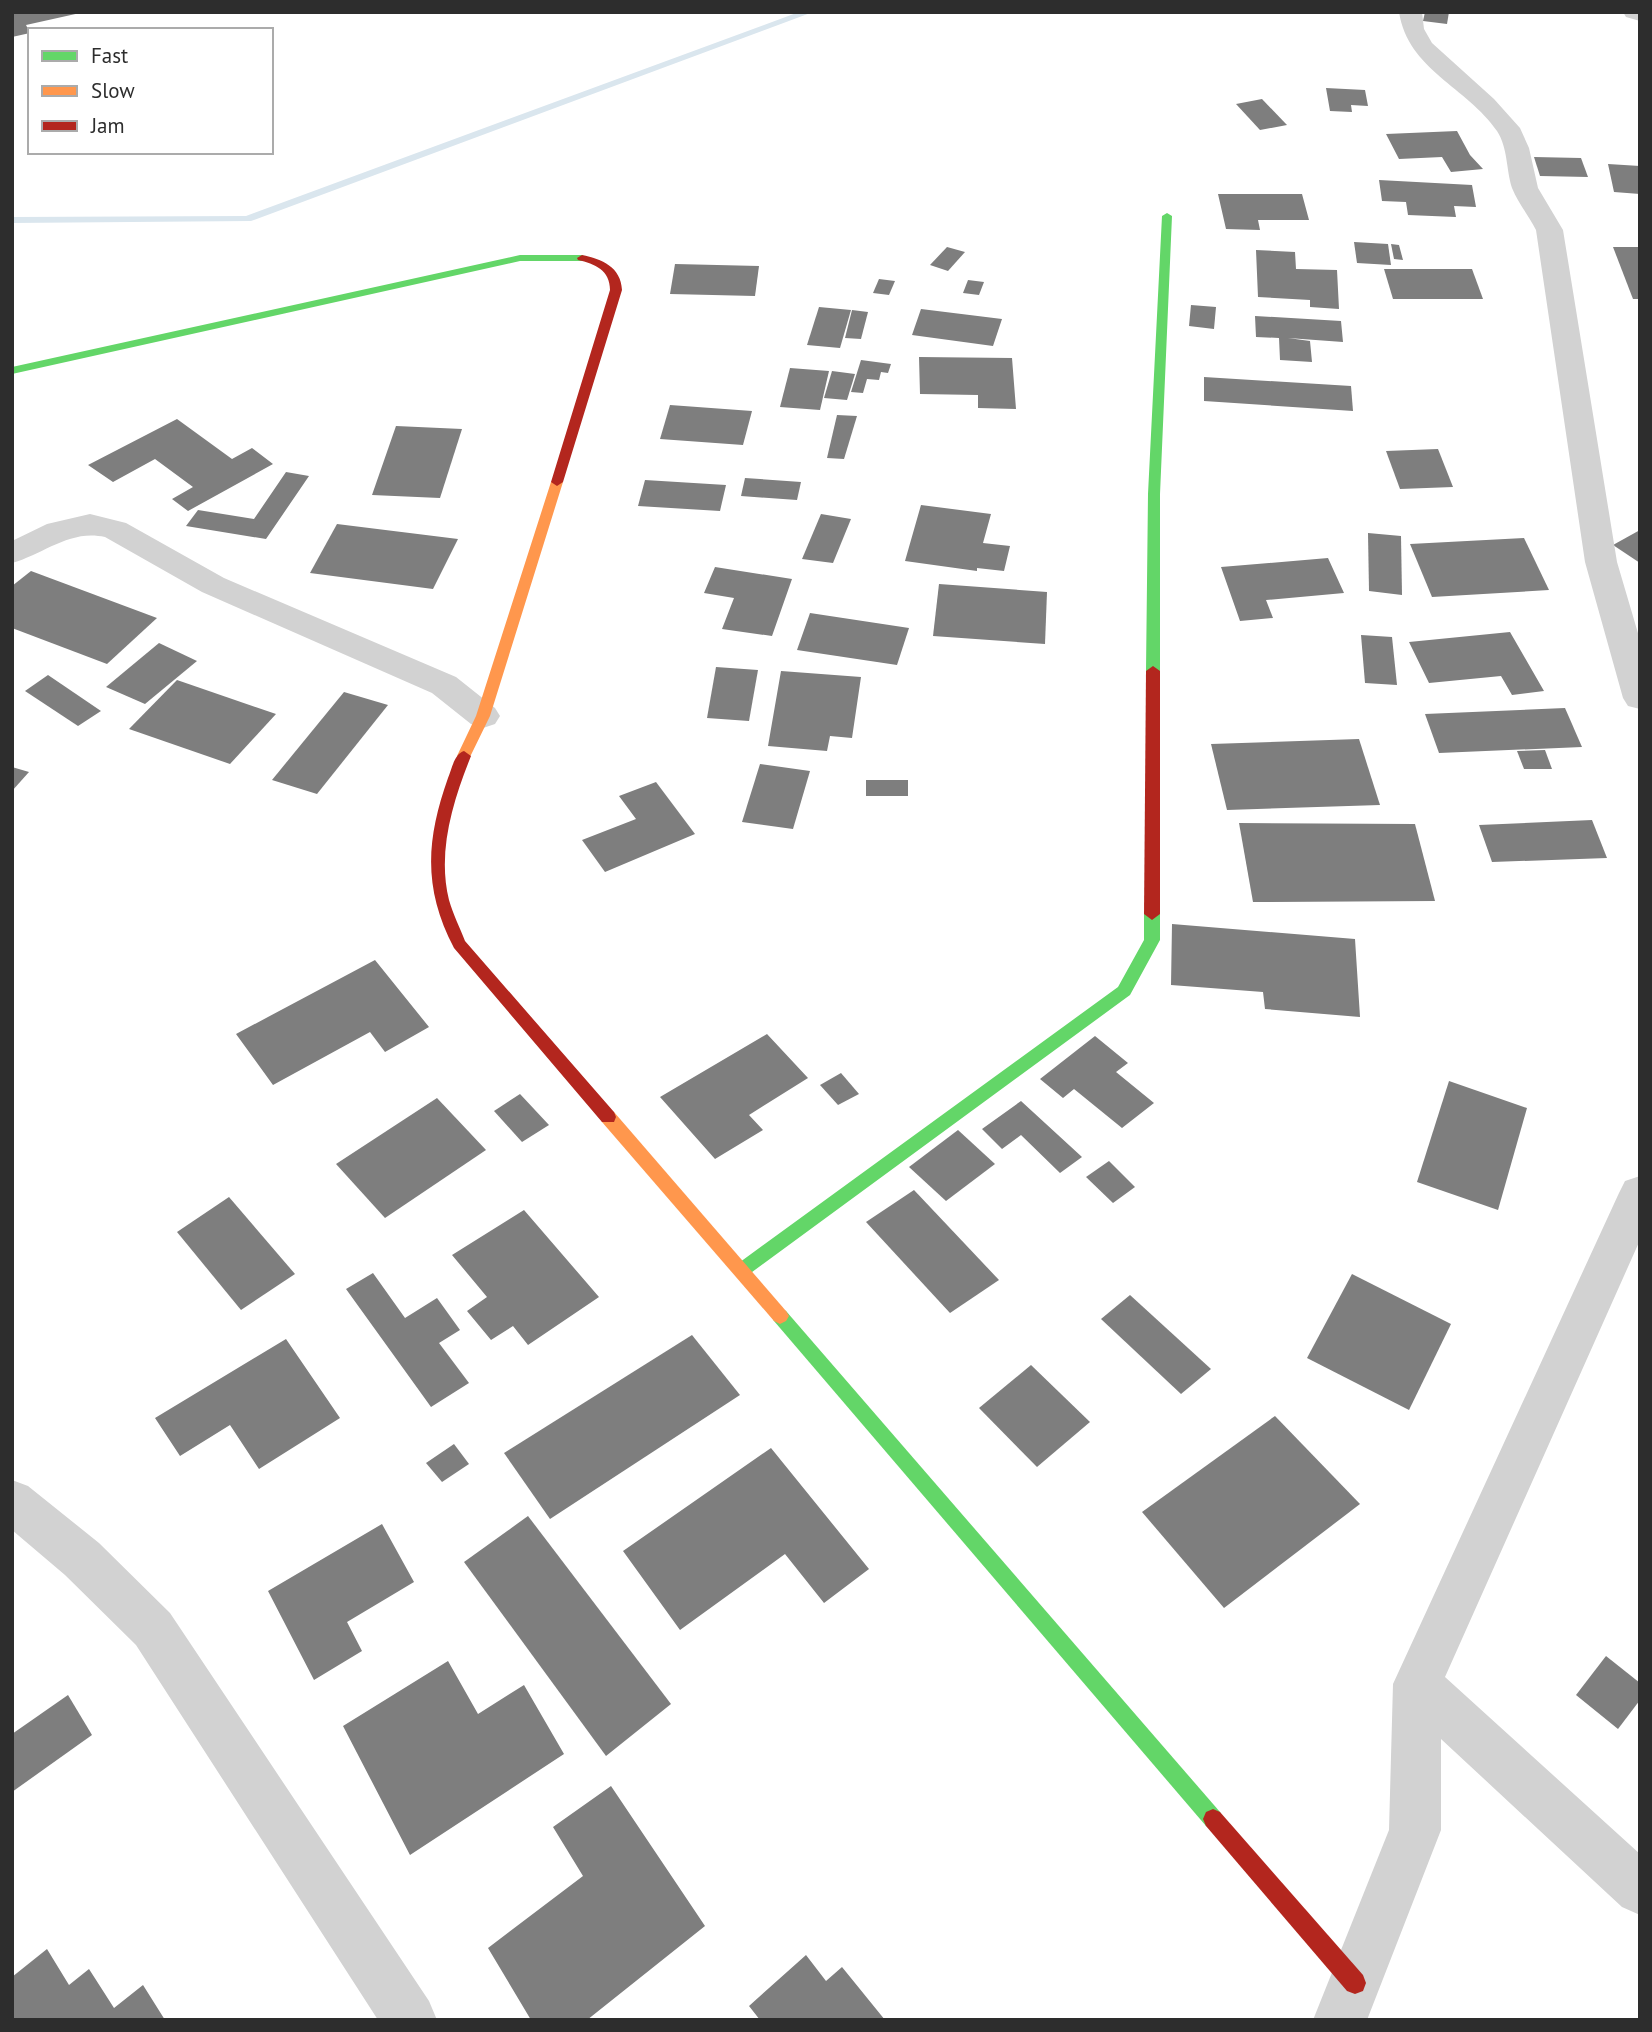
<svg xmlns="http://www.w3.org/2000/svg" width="1652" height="2032" font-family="'PT Sans',sans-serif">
	<rect width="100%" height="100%" fill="#fff"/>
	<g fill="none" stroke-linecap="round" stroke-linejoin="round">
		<!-- stream -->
		<polygon fill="#dae6ee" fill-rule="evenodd" points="799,12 813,12 251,221 12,223 12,217 246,216"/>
	</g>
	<!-- building -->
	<g fill="#7e7e7e">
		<polygon points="12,12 80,12 80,13 26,25 30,33 12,37"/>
		<polygon points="1425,12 1449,12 1447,24 1423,21"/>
		<polygon points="1326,88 1365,90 1368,106 1351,105 1352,112 1330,111"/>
		<polygon points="1262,99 1287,125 1260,130 1236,104"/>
		<polygon points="1457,131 1470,155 1483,169 1451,172 1442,157 1399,159 1386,134"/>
		<polygon points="1534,157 1581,158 1588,177 1540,176"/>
		<polygon points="1608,164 1640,166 1640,194 1614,192"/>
		<polygon points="1379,180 1472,185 1476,207 1454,206 1456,217 1408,215 1406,202 1382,201"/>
		<polygon points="1218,194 1302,194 1309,220 1258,220 1260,230 1226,229"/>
		<polygon points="1354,242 1388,244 1391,265 1357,263"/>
		<polygon points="1391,244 1399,245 1403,260 1394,259"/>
		<polygon points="947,247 965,252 948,271 930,265"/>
		<polygon points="1613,247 1640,247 1640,299 1633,299"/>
		<polygon points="1256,250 1295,252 1296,269 1337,270 1339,309 1310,307 1310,300 1258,297"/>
		<polygon points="675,264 759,266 755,296 670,294"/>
		<polygon points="1384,269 1472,269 1483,299 1393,299"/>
		<polygon points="879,279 895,281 889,295 873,293"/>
		<polygon points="968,280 984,282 979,295 963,293"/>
		<polygon points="1191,305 1216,307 1214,329 1189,326"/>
		<polygon points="819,307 851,310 840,348 807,345"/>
		<polygon points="921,309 1002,319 993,346 912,335"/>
		<polygon points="852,310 868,312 861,339 845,338"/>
		<polygon points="1255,316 1341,321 1343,342 1288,338 1310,341 1312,362 1280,360 1279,338 1256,337"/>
		<polygon points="919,357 1012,358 1016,409 978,408 978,395 920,394"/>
		<polygon points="861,360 891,364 888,373 881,372 879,380 867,379 863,393 851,392"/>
		<polygon points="790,368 829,371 820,410 780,407"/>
		<polygon points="832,371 855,374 847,400 824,398"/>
		<polygon points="1204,377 1351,386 1353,411 1204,401"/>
		<polygon points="670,405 752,411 743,445 660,439"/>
		<polygon points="837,415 857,416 844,459 827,458"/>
		<polygon points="177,419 232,459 252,448 273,464 188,511 172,499 193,487 155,459 113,482 88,465"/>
		<polygon points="396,426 462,429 440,498 372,495"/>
		<polygon points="1438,449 1453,487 1400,489 1386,451"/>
		<polygon points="286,472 309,476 266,539 186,526 198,510 254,519"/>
		<polygon points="745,478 801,482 797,500 741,496"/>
		<polygon points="645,480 726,485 720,511 638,506"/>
		<polygon points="921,505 991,514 983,543 1010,546 1004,571 977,568 977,571 905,561"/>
		<polygon points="821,514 851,519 833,563 802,559"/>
		<polygon points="337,524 458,539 433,589 310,573"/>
		<polygon points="1640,530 1640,563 1613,545"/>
		<polygon points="1368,533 1401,536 1402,595 1369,591"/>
		<polygon points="1524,538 1549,590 1432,597 1410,544"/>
		<polygon points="1328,558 1344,593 1266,600 1273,618 1240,621 1221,567"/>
		<polygon points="715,567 792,579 772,636 722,629 734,598 704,593"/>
		<polygon points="31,571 157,618 107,664 12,628 12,586"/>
		<polygon points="939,584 1047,592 1045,644 933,636"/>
		<polygon points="810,613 909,628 897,665 797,650"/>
		<polygon points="1510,632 1544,691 1512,695 1501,676 1429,683 1409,642"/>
		<polygon points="1361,635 1392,637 1397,685 1365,683"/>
		<polygon points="159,643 197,661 145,704 106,687"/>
		<polygon points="716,667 758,670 749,721 707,718"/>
		<polygon points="781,671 861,677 852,738 830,736 827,751 768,746"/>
		<polygon points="48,675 101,711 78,726 25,691"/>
		<polygon points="177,680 276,714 230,764 129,729"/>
		<polygon points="344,692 388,705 317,794 272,780"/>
		<polygon points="1565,708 1582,747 1439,753 1425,714"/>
		<polygon points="1359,739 1380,805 1227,810 1211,744"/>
		<polygon points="1545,750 1552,769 1524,769 1517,751"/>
		<polygon points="760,764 810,771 793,829 742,822"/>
		<polygon points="12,767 29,772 12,791"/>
		<rect x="866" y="780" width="42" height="16"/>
		<polygon points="656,782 695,834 605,872 582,840 636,819 619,796"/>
		<polygon points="1592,820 1607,858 1492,862 1479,825"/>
		<polygon points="1239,823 1415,824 1435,901 1253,902"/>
		<polygon points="1172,924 1355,939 1360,1017 1265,1009 1263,992 1171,985"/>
		<polygon points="375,960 429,1027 385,1052 370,1032 273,1085 236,1034"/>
		<polygon points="767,1034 808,1078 749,1115 763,1130 715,1159 660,1097"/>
		<polygon points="1095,1036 1128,1063 1116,1072 1154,1103 1122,1128 1074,1089 1063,1098 1040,1079"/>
		<polygon points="841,1073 859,1094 838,1105 820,1085"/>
		<polygon points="1449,1081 1527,1108 1498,1210 1417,1182"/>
		<polygon points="520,1094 549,1125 522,1142 494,1111"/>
		<polygon points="437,1098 486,1150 385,1218 336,1164"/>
		<polygon points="1021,1101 1082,1157 1060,1173 1021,1135 1002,1149 982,1129"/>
		<polygon points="958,1130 995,1164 946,1201 909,1167"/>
		<polygon points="1109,1161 1135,1187 1113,1203 1086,1177"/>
		<polygon points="914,1190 999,1280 950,1313 866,1222"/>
		<polygon points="229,1197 295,1274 241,1310 177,1232"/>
		<polygon points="524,1210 599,1297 528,1345 513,1326 491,1340 467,1311 487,1297 452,1255"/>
		<polygon points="373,1273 405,1318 437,1298 460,1330 439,1343 469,1383 431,1407 346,1289"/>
		<polygon points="1352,1274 1451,1324 1409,1410 1307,1358"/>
		<polygon points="1130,1295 1211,1369 1181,1394 1101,1319"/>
		<polygon points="692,1335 740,1395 550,1519 504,1453"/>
		<polygon points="286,1339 340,1418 259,1469 230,1425 180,1456 155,1418"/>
		<polygon points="1031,1365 1090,1422 1037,1467 979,1408"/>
		<polygon points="1275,1416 1360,1504 1224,1608 1142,1512"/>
		<polygon points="454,1444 469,1464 442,1482 426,1463"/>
		<polygon points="771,1448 869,1569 824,1603 785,1554 680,1630 623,1551"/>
		<polygon points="528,1516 671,1704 606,1756 464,1562"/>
		<polygon points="382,1524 414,1582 347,1622 362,1651 314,1680 268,1591"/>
		<polygon points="1606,1656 1640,1683 1640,1700 1618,1729 1576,1695"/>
		<polygon points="448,1661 478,1714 524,1685 564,1754 410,1855 343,1726"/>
		<polygon points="68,1695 92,1735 12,1792 12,1734"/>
		<polygon points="611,1786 705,1926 587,2020 531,2020 488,1948 583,1876 553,1827"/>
		<polygon points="47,1949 69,1985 89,1969 114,2008 143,1985 165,2020 12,2020 12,1977"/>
		<polygon points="806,1955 826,1981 842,1967 885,2020 760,2020 749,2006"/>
	</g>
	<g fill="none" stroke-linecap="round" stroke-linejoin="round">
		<!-- street -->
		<g fill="#d2d2d2" fill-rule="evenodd">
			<path d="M1399,12H1422L1424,29L1432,43L1494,99L1520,128L1529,148L1538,188L1563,230L1617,562L1640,640V709L1628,706L1623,698L1585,562L1536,230C1529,216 1518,203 1512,188C1506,169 1508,148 1497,131C1467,87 1408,70 1399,12Z"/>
			<polygon points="1623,12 1640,12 1640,21 1626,17"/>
			<path d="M90,514L126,523L224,578L456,677L495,708L500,716L495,724L483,728L471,724L432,693L202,592L105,537C70,529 44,554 12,563V541L47,524Z"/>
			<polygon points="1640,1176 1640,1240 1445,1677 1640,1854 1640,1915 1622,1907 1441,1739 1441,1830 1367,2020 1313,2020 1389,1830 1393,1684 1619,1193 1625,1181"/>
			<polygon points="12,1480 28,1486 99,1543 170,1613 429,2001 437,2020 378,2020 136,1645 65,1575 12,1530"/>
		</g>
		<!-- fast -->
		<g fill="#63d668" fill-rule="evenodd">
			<polygon points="1167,213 1172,216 1160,494 1160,671 1153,676 1146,671 1148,494 1162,216"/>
			<polygon points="520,255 582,255 587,258 582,261 520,261 12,374 12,367"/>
			<polygon points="1152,908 1160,914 1160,940 1130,995 748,1275 742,1277 736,1275 733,1270 736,1265 1118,987 1144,940 1144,914"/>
			<polygon points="780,1308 786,1311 1220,1812 1223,1819 1220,1826 1213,1829 1206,1826 774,1321 771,1316 774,1311"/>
		</g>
		<!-- slow -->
		<g fill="#ff974d" fill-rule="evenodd">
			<polygon points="557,478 563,482 490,716 469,759 459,759 457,756 476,716 551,482"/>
			<polygon points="608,1110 614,1112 786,1311 789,1316 786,1321 780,1324 774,1321 602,1122 600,1117 602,1112"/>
		</g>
		<!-- jam -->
		<g fill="#b3261e" fill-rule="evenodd">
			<path d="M582,255C602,259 621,267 622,290L563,482L557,486L551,482L610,290C610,270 595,264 578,260L577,258Z"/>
			<polygon points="1153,666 1160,671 1160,914 1152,920 1144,914 1146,671"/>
			<path d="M464,751L471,756C453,801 437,852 449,900C453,914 460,928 465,941L614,1112L616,1117L614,1122H602L454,948C423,889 426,840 448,778C452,769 454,754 464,751Z"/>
			<polygon points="1213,1809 1220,1812 1363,1975 1366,1983 1363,1991 1355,1994 1347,1991 1206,1826 1203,1819 1206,1812"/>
		</g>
	</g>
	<!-- border -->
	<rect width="1652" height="2032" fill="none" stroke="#2d2d2d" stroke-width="28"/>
	<!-- legend -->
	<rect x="28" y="28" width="245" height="126" fill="#ffffff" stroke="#ababab" stroke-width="2"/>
	<rect x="42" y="51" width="35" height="10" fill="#63d668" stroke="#ababab" stroke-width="2"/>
	<text x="91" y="63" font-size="21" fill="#2d2d2d">Fast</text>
	<rect x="42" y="86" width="35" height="10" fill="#ff974d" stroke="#ababab" stroke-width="2"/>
	<text x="91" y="98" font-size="21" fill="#2d2d2d">Slow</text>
	<rect x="42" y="121" width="35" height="10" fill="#b3261e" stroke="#ababab" stroke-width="2"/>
	<text x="91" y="133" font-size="21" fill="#2d2d2d">Jam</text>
</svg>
